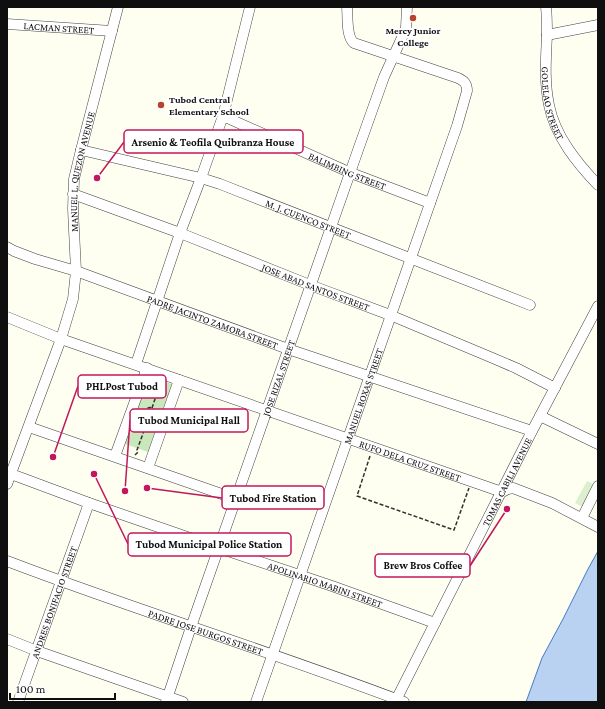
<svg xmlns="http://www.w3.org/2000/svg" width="605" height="709" font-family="'Crimson Pro',serif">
	<rect width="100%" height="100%" fill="#fefef1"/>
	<!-- green -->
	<polygon fill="#cae7bc" points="149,376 172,384 148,452 125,444"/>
	<!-- pitch -->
	<polygon fill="#ddefce" points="587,481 597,486 585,508 575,503"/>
	<!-- water -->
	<polygon fill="#b9d2f2" stroke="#447ac5" points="598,551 598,702 526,702 542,658 563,619 588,569"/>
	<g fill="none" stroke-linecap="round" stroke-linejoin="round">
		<defs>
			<g id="minor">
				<path id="s1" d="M546,7C547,16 547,25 547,35C546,58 544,81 549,105C555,136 577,163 598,185"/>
				<path id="s2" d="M7,24L112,31"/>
				<polyline points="547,35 598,25"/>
				<path id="s3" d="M223,116L351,173L430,203"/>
				<path id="s4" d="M81,150L201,178L220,184L530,305"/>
				<path id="s5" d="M73,194L180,233L310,285L390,315L495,359L516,368L555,388"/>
				<path id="s6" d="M7,247L14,251L35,259L76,271L288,349L532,431"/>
				<path id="s7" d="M7,317L61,339L502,492L508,489L513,488L552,503L598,527"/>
				<polyline points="136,364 180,233 201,178 223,116 250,7"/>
				<polyline points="540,416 598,444"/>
				<polyline points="29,427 236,499"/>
				<polyline points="115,456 147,368"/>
				<polyline points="148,468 179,380"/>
				<path id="s8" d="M11,474L89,503L219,548L332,586L435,623"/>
				<path id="s9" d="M7,484L61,339L73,299L76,271L73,209L74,179L81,150L118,7"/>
				<polyline points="582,518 598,486"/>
				<path id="s10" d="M7,561C138,611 273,652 404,702"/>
				<polyline points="7,639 37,651 183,702"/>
				<path id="s11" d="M18,702L89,503"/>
				<path id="s12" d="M166,702L191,627L358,150L384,77L404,33L406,27L407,7"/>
				<path id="s13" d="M256,702L457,126L467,91C467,83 464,81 458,78L354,43C346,37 348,17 347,7"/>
				<path id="s14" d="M395,702L532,431L598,306"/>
			</g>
		</defs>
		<!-- minor casing -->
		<use href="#minor" stroke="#424242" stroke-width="11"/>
		<!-- path -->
		<g stroke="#313131" stroke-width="1.5" stroke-dasharray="4 2" stroke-linecap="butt">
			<circle cx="150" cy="412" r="4.5"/>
			<polyline points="152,408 161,381"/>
			<polyline points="135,455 138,452 137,450 149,417"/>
			<polyline points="370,456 357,496 454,530 469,488"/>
		</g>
		<!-- minor -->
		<use href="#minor" stroke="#fff" stroke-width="10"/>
	</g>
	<!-- markers -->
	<g fill="#b6422f" stroke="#fff" stroke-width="1.5">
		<circle cx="413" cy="18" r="4"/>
		<circle cx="161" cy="105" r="4"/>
	</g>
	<g text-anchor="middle" stroke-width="4" stroke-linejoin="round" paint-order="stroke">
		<!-- street labels -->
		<g font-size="10" fill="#0f0f0f" stroke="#fff">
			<text dy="4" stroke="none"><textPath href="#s2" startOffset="52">LACMAN STREET</textPath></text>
			<text dy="4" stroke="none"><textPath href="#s1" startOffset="97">GOLELAO STREET</textPath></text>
			<text dy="4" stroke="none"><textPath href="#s3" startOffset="136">BALIMBING STREET</textPath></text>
			<text dy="4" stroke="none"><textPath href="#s9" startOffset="325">MANUEL L. QUEZON AVENUE</textPath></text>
			<text dy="4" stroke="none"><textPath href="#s4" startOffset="238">M. J. CUENCO STREET</textPath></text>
			<text dy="4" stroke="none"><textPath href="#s5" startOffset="260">JOSE ABAD SANTOS STREET</textPath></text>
			<text dy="4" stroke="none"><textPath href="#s6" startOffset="219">PADRE JACINTO ZAMORA STREET</textPath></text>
			<text dy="4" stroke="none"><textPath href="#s12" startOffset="343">JOSE RIZAL STREET</textPath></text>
			<text dy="4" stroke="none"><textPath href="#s13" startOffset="324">MANUEL ROXAS STREET</textPath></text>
			<text dy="4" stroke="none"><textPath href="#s7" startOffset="428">RUFO DELA CRUZ STREET</textPath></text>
			<text dy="4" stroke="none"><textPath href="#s14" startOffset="247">TOMAS CABILI AVENUE</textPath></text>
			<text dy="4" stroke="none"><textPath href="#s8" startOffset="333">APOLINARIO MABINI STREET</textPath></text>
			<text dy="4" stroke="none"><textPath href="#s11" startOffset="106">ANDRES BONIFACIO STREET</textPath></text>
			<text dy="4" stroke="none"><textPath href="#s10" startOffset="211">PADRE JOSE BURGOS STREET</textPath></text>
		</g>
		<!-- poi labels -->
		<g font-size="10" font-weight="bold" fill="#0f0f0f" stroke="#fff">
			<text x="413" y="34">Mercy Junior<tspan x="413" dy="12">College</tspan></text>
			<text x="169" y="103" text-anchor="start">Tubod Central<tspan x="169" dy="12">Elementary School</tspan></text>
		</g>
	</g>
	<!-- callouts -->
	<path fill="none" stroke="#c2185b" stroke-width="1.5" d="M97 178L124 142M53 457L78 386M125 491L130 420M147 488L222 498M94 474L128 544M507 509L470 566"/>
	<g fill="#c2185b" stroke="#fff" stroke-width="1.5">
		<circle cx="97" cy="178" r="4"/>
		<circle cx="53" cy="457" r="4"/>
		<circle cx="125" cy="491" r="4"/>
		<circle cx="147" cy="488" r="4"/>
		<circle cx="94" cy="474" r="4"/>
		<circle cx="507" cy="509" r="4"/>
	</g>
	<g fill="#fff" stroke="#c2185b" stroke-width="1.5">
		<rect x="124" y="130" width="179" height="23" rx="4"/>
		<rect x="78" y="375" width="88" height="23" rx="4"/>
		<rect x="130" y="409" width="118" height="23" rx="4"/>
		<rect x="222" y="486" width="102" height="23" rx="4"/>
		<rect x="128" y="533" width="163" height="23" rx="4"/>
		<rect x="375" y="554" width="95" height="23" rx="4"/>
	</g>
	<g font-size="11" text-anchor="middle" font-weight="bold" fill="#0f0f0f">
		<text x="213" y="146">Arsenio &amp; Teofila Quibranza House</text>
		<text x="122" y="390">PHLPost Tubod</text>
		<text x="189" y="424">Tubod Municipal Hall</text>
		<text x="273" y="502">Tubod Fire Station</text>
		<text x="209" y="548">Tubod Municipal Police Station</text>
		<text x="423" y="569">Brew Bros Coffee</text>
	</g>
	<!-- border -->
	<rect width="605" height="709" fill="none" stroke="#0f0f0f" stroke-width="16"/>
	<!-- scale -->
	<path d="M10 693v6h105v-6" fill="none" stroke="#0f0f0f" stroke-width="2"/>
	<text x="16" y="693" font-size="12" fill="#0f0f0f" stroke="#ffffff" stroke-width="3" paint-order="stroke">100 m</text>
</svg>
